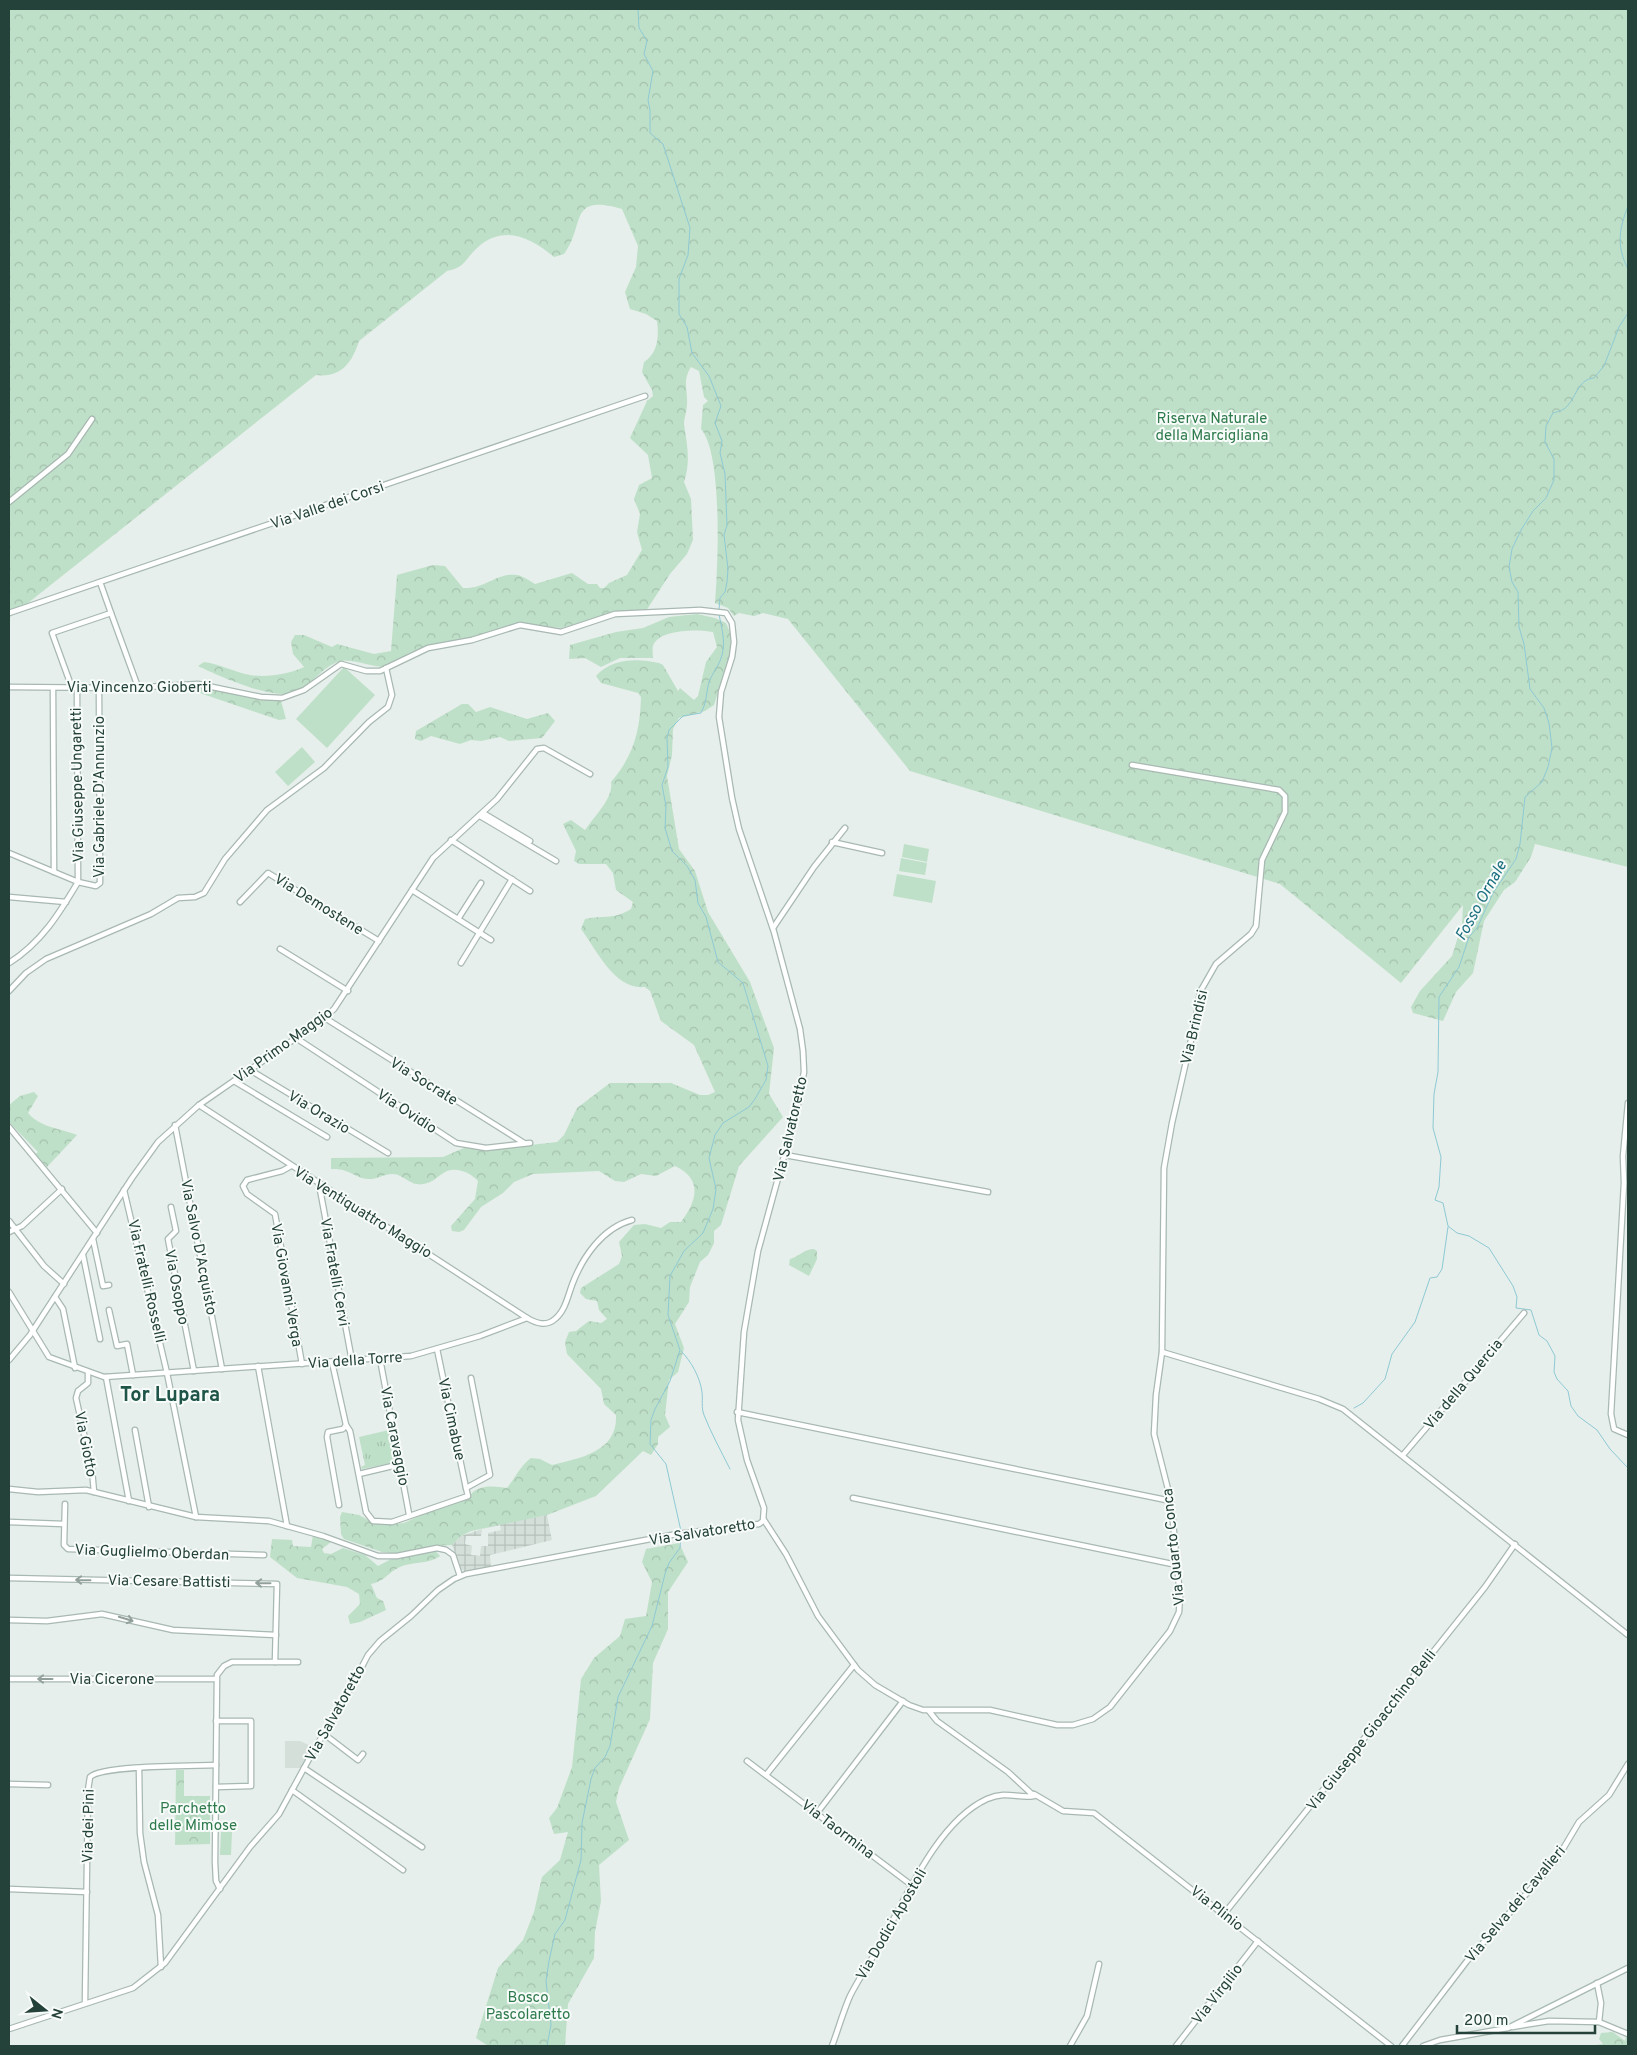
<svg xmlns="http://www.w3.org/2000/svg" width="1637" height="2055" font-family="Overpass,sans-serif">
	<defs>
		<pattern id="industrial-grid" width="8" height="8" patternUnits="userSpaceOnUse" patternTransform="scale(1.25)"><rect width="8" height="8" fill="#d4dfda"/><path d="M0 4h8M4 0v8" fill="none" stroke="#b6c1bc"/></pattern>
		<pattern id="grass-tufts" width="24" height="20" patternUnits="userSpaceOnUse" patternTransform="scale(1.25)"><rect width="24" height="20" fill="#bfe0c8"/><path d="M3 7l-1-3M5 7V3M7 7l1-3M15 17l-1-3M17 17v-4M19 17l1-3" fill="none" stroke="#a4c1ad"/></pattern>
		<pattern id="forest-crowns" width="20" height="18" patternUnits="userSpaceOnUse" patternTransform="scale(1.25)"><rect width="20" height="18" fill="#bfe0c8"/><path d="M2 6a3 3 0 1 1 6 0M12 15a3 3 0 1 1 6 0" fill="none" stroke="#a4c1ad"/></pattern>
	</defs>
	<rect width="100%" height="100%" fill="#e6efeb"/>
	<!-- built -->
	<polygon fill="#d4dfda" points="285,1741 300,1741 313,1747 302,1768 285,1768"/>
	<!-- industrial -->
	<path fill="url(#industrial-grid)" fill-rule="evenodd" d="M547,1515L552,1540L490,1555L491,1568L466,1572L461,1569L452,1545L461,1536L494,1525ZM500,1525L501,1530L488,1533V1546H481L480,1556L471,1555L472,1546L465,1544L466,1536H481L482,1529Z"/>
	<!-- grass -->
	<polygon fill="url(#grass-tufts)" points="389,1430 396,1462 362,1469 361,1467 365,1465 359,1437"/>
	<!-- forest -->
	<g fill="url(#forest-crowns)">
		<path d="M9,9H1628V867L1535,844L1531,857L1515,882L1504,890L1484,921L1473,973L1456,992L1443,1021L1413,1013L1411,1007L1420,991L1452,956L1462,924L1463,905L1401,983L1280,884L910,771L788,619L763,613L754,616L739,613L734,616L728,608L715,603C718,567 723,454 701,429L703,405L708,401L704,397L699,371L691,367C682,381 688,390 687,405C687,411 684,418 684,424C687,445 691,461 684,482L691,499L693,540L687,554L670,574L646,611L611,613L562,628L518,624L466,640L443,642L424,647L409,653L388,667C372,668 357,659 342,661C324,664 313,684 297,692C276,702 219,676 198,666L204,662C220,664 234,672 250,675C267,678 289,674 304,667L293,654L291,642L295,635H304L332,647L337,644L374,654L391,651L397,575L433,565L445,566L463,588C486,589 497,572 517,575C523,576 530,581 535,584L572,573L588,584H597L600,588H604L609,583L627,575L642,550L637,532L640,514L634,499L639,485L652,478L648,455L630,438L647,401L653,396L652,390L642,372L644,362C658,353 659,337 657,321L646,314L630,309L625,292L636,267L638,246L622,209C567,193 586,225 564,254L554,257C530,237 503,224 477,248C464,260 466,267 447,271L359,341C352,363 341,378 316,375L9,618Z"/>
		<path d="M697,614L715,618L726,623L731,635L730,655L714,705L705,711L679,718L673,729L672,755L667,776L679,849L695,871L708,912L750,982L774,1048L769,1094L783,1117L739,1166L721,1225L714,1231V1243L708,1255L700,1262L690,1287L689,1302L675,1324L684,1348L678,1372L669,1380L665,1415L670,1427L658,1437V1444L651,1455L643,1451L596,1496L547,1515L471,1531L461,1536L452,1545L431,1546L397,1554L382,1552L344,1539L341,1534L340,1517L342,1512L359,1515L370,1521L382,1525L404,1523L443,1505L469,1497C477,1484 493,1486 507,1488C516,1477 520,1466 531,1458L540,1459L552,1465C580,1458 618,1452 616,1415L604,1404L601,1389L567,1354L565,1342L569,1332L576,1331L589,1321L601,1323L607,1319L599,1310L597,1301L586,1299L580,1293L581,1288L619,1264L622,1256L619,1242L634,1225L645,1224L661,1228L670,1222H681C697,1201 703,1179 675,1166L656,1176L641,1174L624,1182L615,1181L599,1171L533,1174L514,1182L503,1193L481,1207L464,1230L459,1232L452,1231L451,1226L475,1199L478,1181C471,1173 458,1167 447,1171C438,1175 434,1183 423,1184C412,1186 408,1179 398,1175C388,1171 378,1180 368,1179C354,1178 350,1168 331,1169V1158L443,1157L464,1148L495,1149L557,1142L564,1135L577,1108L610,1083H671L700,1095H708L715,1092L694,1045L661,1021L650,991L645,987C614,990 597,950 581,929L585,919C605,915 612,920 631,909L633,902L616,890L613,873L606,864H579L574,861L576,851L563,824L571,820L585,830L588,826C596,815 614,796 611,782C634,755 640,731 641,697L638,693L601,683L596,676C611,658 638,658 659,663L663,665L678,691L680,688L694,700L698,696L706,662L717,647L713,632C699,629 658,629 653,646C652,649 653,654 653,658H620L601,667L585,658L569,659L570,645L616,632L643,628L669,617Z"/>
		<polygon points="204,687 281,701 286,719 279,720 197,692 196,688"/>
		<polygon points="462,704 468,704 476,712 490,707 527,719 548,713 555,721 542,738 509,741 500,737 481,741 471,740 460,744 431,736 421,741 415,739 416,731"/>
		<path d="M34,1092L38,1096L28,1113C41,1128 60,1128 77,1135L47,1167L35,1154L38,1152L9,1122V1105L20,1096Z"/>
		<path d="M814,1249L817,1251V1259L809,1276L789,1265L790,1259C800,1256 804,1249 814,1249Z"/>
		<path d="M313,1535L327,1538L331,1542L322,1549L324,1553L331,1554L343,1548L365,1555L378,1566L393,1558L435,1550L440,1556C428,1565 411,1561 398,1568C388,1573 383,1582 371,1584L377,1598L383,1601L386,1610L360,1622L350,1624L348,1616L360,1604L359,1594L347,1587L297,1578L270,1557L272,1539L292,1540L293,1546L311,1547Z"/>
		<polygon points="679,1543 688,1562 668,1592 668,1629 653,1663 650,1719 619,1788 616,1802 629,1840 599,1865 601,1901 595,1932 594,1958 568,2004 565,2046 488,2046 476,2038 498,1968 523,1940 534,1912 542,1877 560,1860 568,1832 554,1834 549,1818 557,1808 572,1767 581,1679 594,1658 620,1636 625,1619 646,1616 652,1582 642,1562 646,1549"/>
		<polygon points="176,1770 184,1770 184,1796 210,1796 210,1844 175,1845"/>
		<polygon points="1613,2032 1625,2041 1626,2036 1628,2037 1628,2046 1590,2046 1603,2044 1599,2039 1601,2033"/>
	</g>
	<!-- pitch -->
	<g fill="#bfe0c8">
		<polygon points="344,667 375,695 327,748 296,719"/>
		<polygon points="302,747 315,762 288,786 275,772"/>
		<polygon points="904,844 929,849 927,862 902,857"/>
		<polygon points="901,858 927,863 925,875 899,871"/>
		<polygon points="897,874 936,881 932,903 893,896"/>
		<polygon points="221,1832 232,1832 231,1855 220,1855"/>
	</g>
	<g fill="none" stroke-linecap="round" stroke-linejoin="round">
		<!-- stream -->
		<g stroke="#8ec9d4" stroke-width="1">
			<polyline points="638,9 639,28 647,41 644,54 653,71 648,100 650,110 650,133 663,144 690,228 688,255 679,279 679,314 687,327 692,353 709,376 721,406 715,423 722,441 720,453 725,474 727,525 724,535 728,569 727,582 725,592 720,598 719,610"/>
			<path d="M1628,206C1619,229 1616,246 1628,269"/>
			<path d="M1628,313L1619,327L1604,366L1594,378C1577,379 1576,400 1564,409C1561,411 1556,412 1553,413L1546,426L1545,442L1554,459V480L1546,498L1533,511L1521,530L1512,549L1509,567L1512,582L1518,592L1519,627L1524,644L1530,689L1544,708L1549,723L1552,748L1548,767L1542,782L1525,797L1520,844L1516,859L1493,893L1477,928L1469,937L1459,967L1439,997L1438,1072L1434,1094L1433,1128L1441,1157L1439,1187L1435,1200L1443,1203L1448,1226L1457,1233L1469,1236L1489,1248L1513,1286L1517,1297L1516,1308L1531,1310L1539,1335L1547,1341L1555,1356L1554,1372L1557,1379L1568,1391L1571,1406L1578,1416L1597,1430L1610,1449L1628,1468"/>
			<path d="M681,1351C691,1361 700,1377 702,1392C703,1400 701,1407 704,1415C711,1433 721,1451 730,1469"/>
			<polyline points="1354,1408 1363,1403 1385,1379 1392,1354 1415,1322 1430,1278 1437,1277 1442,1269 1448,1227"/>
			<path d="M681,1531L666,1464L650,1444L651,1420L655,1409L670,1381L680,1350L668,1315L670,1276L684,1251L703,1233L713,1209L716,1189L709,1158L715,1135L723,1123L749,1107L755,1099L766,1080L768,1066L743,983L718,962L706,917L698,903L695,880L687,866L672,851L665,828L666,806L662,785L668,767L667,738L669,730L683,716L701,713C707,702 706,693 709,682C712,674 717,668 720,661C727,644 722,631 719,614"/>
			<polyline points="547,2046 551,2025 546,1981 549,1961 555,1934 565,1920 581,1860 582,1823 591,1779 595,1768 605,1757 610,1746 618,1697 652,1626 665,1574 669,1563 680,1548 681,1535"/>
		</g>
		<defs>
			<g id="minor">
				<polyline points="9,502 68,454 92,419"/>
				<polyline points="9,613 645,396"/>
				<polyline points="111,613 138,687"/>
				<polyline points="9,687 128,688 198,684 261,697 282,698 304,690 341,664 366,671 380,671 428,648 472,640 520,625 561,632 615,614 700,610 726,613 732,623 734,642 732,657 721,692 719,717 732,798 739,829 774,932 800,1029 803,1051 804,1072 797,1109 758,1251 744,1332 738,1420 747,1460 764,1508 763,1521 759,1524 677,1534 466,1574 454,1579 438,1590 411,1616 380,1641 368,1655 343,1703 315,1748 279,1814 250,1847 165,1963 133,1988 9,2029"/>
				<polyline points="53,688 54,872"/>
				<polyline points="72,688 52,633 111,613 100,582"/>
				<polyline points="77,688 78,882"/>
				<polyline points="1132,765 1279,790 1285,796 1285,812 1262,860 1256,926 1251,934 1216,964 1200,992 1196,1018 1172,1123 1164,1168 1162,1352"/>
				<polyline points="483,813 530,841"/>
				<polyline points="480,816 556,861"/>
				<polyline points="451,840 530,891"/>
				<polyline points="832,842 882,853"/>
				<polyline points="9,853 78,882 96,886 100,883 99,688"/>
				<polyline points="412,890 491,940"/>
				<polyline points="9,897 66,902"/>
				<polyline points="240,902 268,873 379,941"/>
				<polyline points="458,919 481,883"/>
				<polyline points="773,928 814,867 845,828"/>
				<polyline points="280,949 348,991"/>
				<path d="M9,963C41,943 59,914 78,882"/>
				<polyline points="461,963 512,879"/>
				<polyline points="9,991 26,973 46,959 151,914 178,898 195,897 204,893 225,859 267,810 324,768 369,722 388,707 392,695 386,668"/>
				<polyline points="325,1018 524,1143"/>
				<polyline points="296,1038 456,1143 486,1148 530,1143"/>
				<polyline points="250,1070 388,1153"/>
				<polyline points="234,1081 327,1137"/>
				<polyline points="1628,1103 1623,1156 1624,1183 1611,1414 1614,1429 1628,1435"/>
				<polyline points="199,1105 527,1318"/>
				<polyline points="175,1125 222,1369"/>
				<polyline points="9,1127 97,1233"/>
				<polyline points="785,1155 988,1192"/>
				<polyline points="291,1166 282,1171 247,1180 243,1186 247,1194 275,1214 302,1364"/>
				<polyline points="319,1184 352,1361"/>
				<polyline points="124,1190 167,1373 196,1517"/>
				<polyline points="171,1207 176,1231 168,1239 194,1371"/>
				<polyline points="9,1221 44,1266 64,1284"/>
				<polyline points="9,1232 22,1226 62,1189"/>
				<polyline points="93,1239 103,1286 109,1285"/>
				<polyline points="83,1255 100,1339"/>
				<path d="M9,1292L49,1357L104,1377L411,1356L480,1336L527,1318C536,1323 546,1327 555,1319C565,1311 568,1296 572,1285C582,1258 602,1228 632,1220"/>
				<polyline points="55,1297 63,1309 75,1368"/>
				<polyline points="109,1310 117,1346 127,1344 133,1375"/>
				<polyline points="437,1349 466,1488"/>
				<polyline points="380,1359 409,1514"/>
				<polyline points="9,1360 30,1335 132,1178 158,1142 199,1105 322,1020 334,1009 433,858 497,799 537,749 544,748 590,774"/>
				<polyline points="332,1362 346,1425 343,1429 328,1432 327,1437 339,1505"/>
				<polyline points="258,1366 287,1526"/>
				<polyline points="88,1373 88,1383 78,1391 76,1398 92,1470 94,1492"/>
				<polyline points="106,1377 129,1501"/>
				<polyline points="737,1412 1171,1501"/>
				<polyline points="346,1425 350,1431 366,1512 373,1521 392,1522 468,1496 466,1488 490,1475 471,1378"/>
				<polyline points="135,1430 149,1507"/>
				<polyline points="1403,1455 1524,1313"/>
				<polyline points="359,1474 401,1464"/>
				<polyline points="9,1489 38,1492 86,1490 196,1517 269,1521 323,1536 378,1556 397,1556 437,1548 446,1550 453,1555 460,1576"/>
				<polyline points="853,1498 1177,1565"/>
				<polyline points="65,1504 64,1545 68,1549 264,1555"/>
				<polyline points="764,1520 786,1554 818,1616 858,1670 875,1685 909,1705 923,1710 990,1710 1057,1725 1073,1725 1093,1719 1110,1707 1170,1631 1179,1612 1180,1596 1171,1501 1154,1434 1156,1395 1162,1352 1319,1399 1343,1409 1628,1635"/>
				<polyline points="9,1522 64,1524"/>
				<polyline points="9,1578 277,1584 275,1662"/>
				<polyline points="9,1620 47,1621 102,1614 173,1630 276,1635"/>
				<polyline points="9,1679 216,1679"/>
				<polyline points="216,1721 251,1721 251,1786 216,1787"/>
				<polyline points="324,1734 358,1760 363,1754"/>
				<polyline points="747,1761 910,1884"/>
				<polyline points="139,1768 140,1833 144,1862 158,1915 161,1967"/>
				<polyline points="304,1768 422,1847"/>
				<polyline points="766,1775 854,1665"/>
				<polyline points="9,1784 48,1785"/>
				<polyline points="292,1790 403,1870"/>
				<polyline points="1034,1794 1063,1811 1094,1813 1391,2046"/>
				<polyline points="817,1813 903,1701"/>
				<polyline points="9,1889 87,1892"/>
				<polyline points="220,1889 216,1881 215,1862 217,1675 224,1666 232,1662 298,1662"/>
				<polyline points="1224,1914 1485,1587 1515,1544"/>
				<polyline points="1597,1983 1601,2003 1599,2022"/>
				<path d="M85,2003L88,1790L90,1777C102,1765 195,1766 216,1765"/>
				<polyline points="1512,2027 1549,2021 1599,2022 1628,2034"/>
				<path d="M832,2046C838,2030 843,2012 850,1996C860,1976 874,1957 884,1937C908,1893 939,1821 987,1799C1007,1790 1018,1799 1034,1796L1008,1772L937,1721L929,1711"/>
				<polyline points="1070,2046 1087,2016 1099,1964"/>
				<polyline points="1176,2046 1258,1941"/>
				<polyline points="1402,2046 1467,1961 1557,1859 1579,1822 1609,1795 1628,1764"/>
				<polyline points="1423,2046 1440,2040 1508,2028 1628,1968"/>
			</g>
		</defs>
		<!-- minor casing -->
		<use href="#minor" stroke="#a8b8b2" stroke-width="7"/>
		<!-- minor -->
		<use href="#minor" stroke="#fff" stroke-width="4.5"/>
	</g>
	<!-- one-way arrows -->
	<defs><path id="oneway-shaft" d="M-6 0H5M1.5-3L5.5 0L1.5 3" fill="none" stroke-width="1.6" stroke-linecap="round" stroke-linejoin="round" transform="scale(1.25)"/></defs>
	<g stroke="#92a09c">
		<use href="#oneway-shaft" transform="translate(83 1580) rotate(-179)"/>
		<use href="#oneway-shaft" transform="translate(263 1583) rotate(-179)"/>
		<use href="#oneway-shaft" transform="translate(126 1619) rotate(17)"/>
		<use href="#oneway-shaft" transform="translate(45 1679) rotate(-180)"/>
	</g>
	<g text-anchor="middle" stroke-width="4" stroke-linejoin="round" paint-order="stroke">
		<!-- park labels -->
		<g font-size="15" fill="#2d7a4b" stroke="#f7fbf9">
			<text x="1212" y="423">Riserva Naturale<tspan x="1212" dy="17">della Marcigliana</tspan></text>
			<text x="193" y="1813">Parchetto<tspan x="193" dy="17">delle Mimose</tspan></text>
			<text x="528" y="2002">Bosco<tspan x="528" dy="17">Pascolaretto</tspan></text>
		</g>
		<!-- street labels -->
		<g font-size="15" fill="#24423a" stroke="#f7fbf9">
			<text transform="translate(327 505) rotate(-19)" y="5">Via Valle dei Corsi</text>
			<text x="139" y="692">Via Vincenzo Gioberti</text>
			<text transform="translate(77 785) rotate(-91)" y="5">Via Giuseppe Ungaretti</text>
			<text transform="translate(99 797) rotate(-90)" y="5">Via Gabriele D'Annunzio</text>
			<text transform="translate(319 904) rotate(32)" y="5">Via Demostene</text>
			<text transform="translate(1194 1027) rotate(-77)" y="5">Via Brindisi</text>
			<text transform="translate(283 1045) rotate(-36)" y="5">Via Primo Maggio</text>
			<text transform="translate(424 1081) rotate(32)" y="5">Via Socrate</text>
			<text transform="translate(407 1111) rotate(33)" y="5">Via Ovidio</text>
			<text transform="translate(319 1112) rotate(31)" y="5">Via Orazio</text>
			<text transform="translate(790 1129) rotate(-77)" y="5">Via Salvatoretto</text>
			<text transform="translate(363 1212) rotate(32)" y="5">Via Ventiquattro Maggio</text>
			<text transform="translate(199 1247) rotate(79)" y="5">Via Salvo D'Acquisto</text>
			<text transform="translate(335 1272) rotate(80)" y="5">Via Fratelli Cervi</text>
			<text transform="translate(147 1281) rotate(77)" y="5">Via Fratelli Rosselli</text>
			<text transform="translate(287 1285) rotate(80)" y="5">Via Giovanni Verga</text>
			<text transform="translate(177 1287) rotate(79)" y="5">Via Osoppo</text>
			<text transform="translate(355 1360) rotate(-4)" y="5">Via della Torre</text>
			<text transform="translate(1463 1384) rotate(-50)" y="5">Via della Quercia</text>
			<text transform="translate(452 1419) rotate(78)" y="5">Via Cimabue</text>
			<text transform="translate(395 1436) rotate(79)" y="5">Via Caravaggio</text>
			<text transform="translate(86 1444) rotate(79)" y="5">Via Giotto</text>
			<text transform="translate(702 1532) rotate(-9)" y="5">Via Salvatoretto</text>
			<text transform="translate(1173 1547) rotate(-96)" y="5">Via Quarto Conca</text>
			<text transform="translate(152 1552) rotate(2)" y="5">Via Guglielmo Oberdan</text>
			<text transform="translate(169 1581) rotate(1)" y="5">Via Cesare Battisti</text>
			<text x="112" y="1684">Via Cicerone</text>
			<text transform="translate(335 1713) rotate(-61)" y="5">Via Salvatoretto</text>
			<text transform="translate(1371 1730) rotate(-52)" y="5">Via Giuseppe Gioacchino Belli</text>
			<text transform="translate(88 1826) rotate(-89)" y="5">Via dei Pini</text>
			<text transform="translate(838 1829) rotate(37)" y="5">Via Taormina</text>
			<text transform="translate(1515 1904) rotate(-50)" y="5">Via Selva dei Cavalieri</text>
			<text transform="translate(1217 1908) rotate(38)" y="5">Via Plinio</text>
			<text transform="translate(891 1924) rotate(-60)" y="5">Via Dodici Apostoli</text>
			<text transform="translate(1217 1994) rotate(-52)" y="5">Via Virgilio</text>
		</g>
		<!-- water labels -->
		<g font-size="16" font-style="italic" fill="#1c6f80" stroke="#f7fbf9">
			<text transform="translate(1480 900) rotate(-61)" y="6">Fosso Ornale</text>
		</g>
		<!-- district labels -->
		<g font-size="20" font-weight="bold" fill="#1f5548" stroke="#f7fbf9">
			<text x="170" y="1401">Tor Lupara</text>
		</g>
	</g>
	<!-- border -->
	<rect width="1637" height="2055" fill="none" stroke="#24423a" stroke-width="20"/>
	<!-- north arrow -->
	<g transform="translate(45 2010) rotate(107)" stroke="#f7fbf9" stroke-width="4" paint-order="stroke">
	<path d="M0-4L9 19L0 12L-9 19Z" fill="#24423a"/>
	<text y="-8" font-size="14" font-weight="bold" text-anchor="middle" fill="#24423a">N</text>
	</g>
	<!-- scale -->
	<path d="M1457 2025v8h138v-8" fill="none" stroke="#24423a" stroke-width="2.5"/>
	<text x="1464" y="2025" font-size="15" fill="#24423a" stroke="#f7fbf9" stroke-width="4" paint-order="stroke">200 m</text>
</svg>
